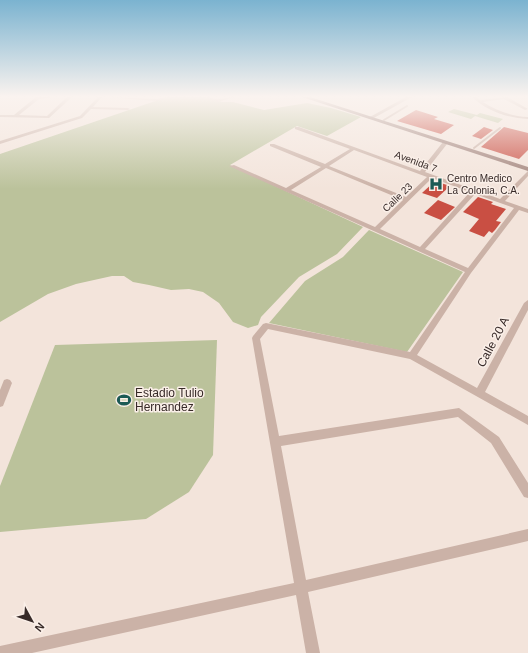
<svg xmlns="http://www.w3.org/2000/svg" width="528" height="653" font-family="Helvetica,sans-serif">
	<rect width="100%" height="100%" fill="#f3e4db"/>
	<!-- green -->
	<g fill="#bbc29b">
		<polygon points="167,97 207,97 222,102 233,102 264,110 307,103 331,108 361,117 327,136 297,126 230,165 363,227 337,254 299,277 261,317 258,325 248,328 233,322 219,303 203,292 189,289 171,290 149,285 133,282 124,276 112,276 76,284 48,294 0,322 0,154"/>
		<polygon points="454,109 477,115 480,113 503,119 498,123 475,116 471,119 448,112"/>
		<polygon points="369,230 463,272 407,352 269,323 305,281 343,257"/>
		<polygon points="217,340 213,455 189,492 146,519 0,532 0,486 55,345"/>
	</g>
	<!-- building -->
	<g fill="#c94f43">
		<polygon points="416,110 438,117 434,119 454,125 441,134 397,121"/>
		<polygon points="484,127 493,130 481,139 472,136"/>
		<polygon points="504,127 528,133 528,150 519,159 481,147"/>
		<polygon points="435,181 450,186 437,198 422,193"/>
		<polygon points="478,197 493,202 491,204 506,209 496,221 501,222 495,230 492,233 489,231 484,237 469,231 479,219 463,212"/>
		<polygon points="438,200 455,207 441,220 424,213"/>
	</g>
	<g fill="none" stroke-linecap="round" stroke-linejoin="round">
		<!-- service -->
		<g stroke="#cbb2a7" stroke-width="2">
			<polyline points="384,120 407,106"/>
			<polyline points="474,148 500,128"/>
		</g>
		<!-- minor -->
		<g fill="#cbb2a7" fill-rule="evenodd">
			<polygon points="36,97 55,97 39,99 19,115 47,116 67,97 72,97 49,118 0,117 0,115 14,115"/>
			<polygon points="98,97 102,97 93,107 128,108 130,109 128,110 91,109 82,118 0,144 0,141 80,116"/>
			<polygon points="105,97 157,99 166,97 158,101"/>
			<path d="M205,97C210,97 215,100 219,99C224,99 229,97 234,97L218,102Z"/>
			<polygon points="406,97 412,97 372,119 368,118"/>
			<path d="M472,97H477L480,100L507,97L528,109L525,110L504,99L483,102C497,111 511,116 528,117V119C507,118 487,111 472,97Z"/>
			<path d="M295,127H299L420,171L443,142H447V144L425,172L500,199L528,171V176L505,201L528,209V213L519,210L471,273L417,355L477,388L524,303L528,300V310L485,392L528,416V425L410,359L268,329L260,339L279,436L459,408L499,437L528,483V498L524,497L491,443L458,417L281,446L306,580L528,529V541L308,592L320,653H306L296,595L32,653H0V646L294,583L252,338L253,336L263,324L266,323L410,352L465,272L229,166L234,165L286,188L321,167L270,146V144H274L325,164L350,149L295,129ZM354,150L427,177L406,197L329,166ZM326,168L403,200L375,227L291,190ZM432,178L470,192L420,247L380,229ZM475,194L514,208L468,268L425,249Z"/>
			<polygon points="7,379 10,380 12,383 3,406 0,407 0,390 4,380"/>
		</g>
		<!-- secondary -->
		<polygon fill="#9f8078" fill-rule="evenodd" points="302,97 310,97 528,167 528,171"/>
	</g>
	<!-- sky -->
	<linearGradient id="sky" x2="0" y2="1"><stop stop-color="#7bb3d0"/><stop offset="0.51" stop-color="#faf3ef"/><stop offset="1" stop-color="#faf3ef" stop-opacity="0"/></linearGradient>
	<rect width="528" height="189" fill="url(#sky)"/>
	<!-- icons -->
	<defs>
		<symbol id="hospital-bare" viewBox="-9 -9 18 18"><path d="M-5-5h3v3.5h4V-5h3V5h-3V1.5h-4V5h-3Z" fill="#1c5a55" stroke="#faefe8" stroke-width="2.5" paint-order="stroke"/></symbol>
		<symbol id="stadium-bare" viewBox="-9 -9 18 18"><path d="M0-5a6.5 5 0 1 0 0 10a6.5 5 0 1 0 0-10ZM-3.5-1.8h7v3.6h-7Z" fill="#1c5a55" stroke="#faefe8" stroke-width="2.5" paint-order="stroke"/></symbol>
	</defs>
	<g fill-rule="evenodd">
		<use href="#hospital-bare" x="426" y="174" width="20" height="20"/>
		<use href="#stadium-bare" x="114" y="390" width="20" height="20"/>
	</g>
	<g text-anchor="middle" stroke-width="3" stroke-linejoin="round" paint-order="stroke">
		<!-- far-street labels -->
		<g font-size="10" fill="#372a28" stroke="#faefe8">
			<text transform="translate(416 161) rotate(20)" y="4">Avenida 7</text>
			<text transform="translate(397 197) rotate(-44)" y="4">Calle 23</text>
		</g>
		<!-- far-poi labels -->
		<g font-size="10" fill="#372a28" stroke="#faefe8" text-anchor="start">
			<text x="447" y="182">Centro Medico<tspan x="447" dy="12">La Colonia, C.A.</tspan></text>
		</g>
		<!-- street labels -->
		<g font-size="12" fill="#372a28" stroke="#faefe8">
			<text transform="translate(493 342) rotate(-62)" y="4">Calle 20 A</text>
		</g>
		<!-- poi labels -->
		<g font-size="12" fill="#372a28" stroke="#faefe8" text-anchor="start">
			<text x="135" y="397">Estadio Tulio<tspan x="135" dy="14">Hernandez</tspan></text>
		</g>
	</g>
	<!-- north arrow -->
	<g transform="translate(32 621) rotate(130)" stroke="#faefe8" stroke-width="3" paint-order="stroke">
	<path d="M0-3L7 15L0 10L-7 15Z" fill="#372a28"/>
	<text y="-6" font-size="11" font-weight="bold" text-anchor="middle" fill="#372a28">N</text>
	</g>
</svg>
